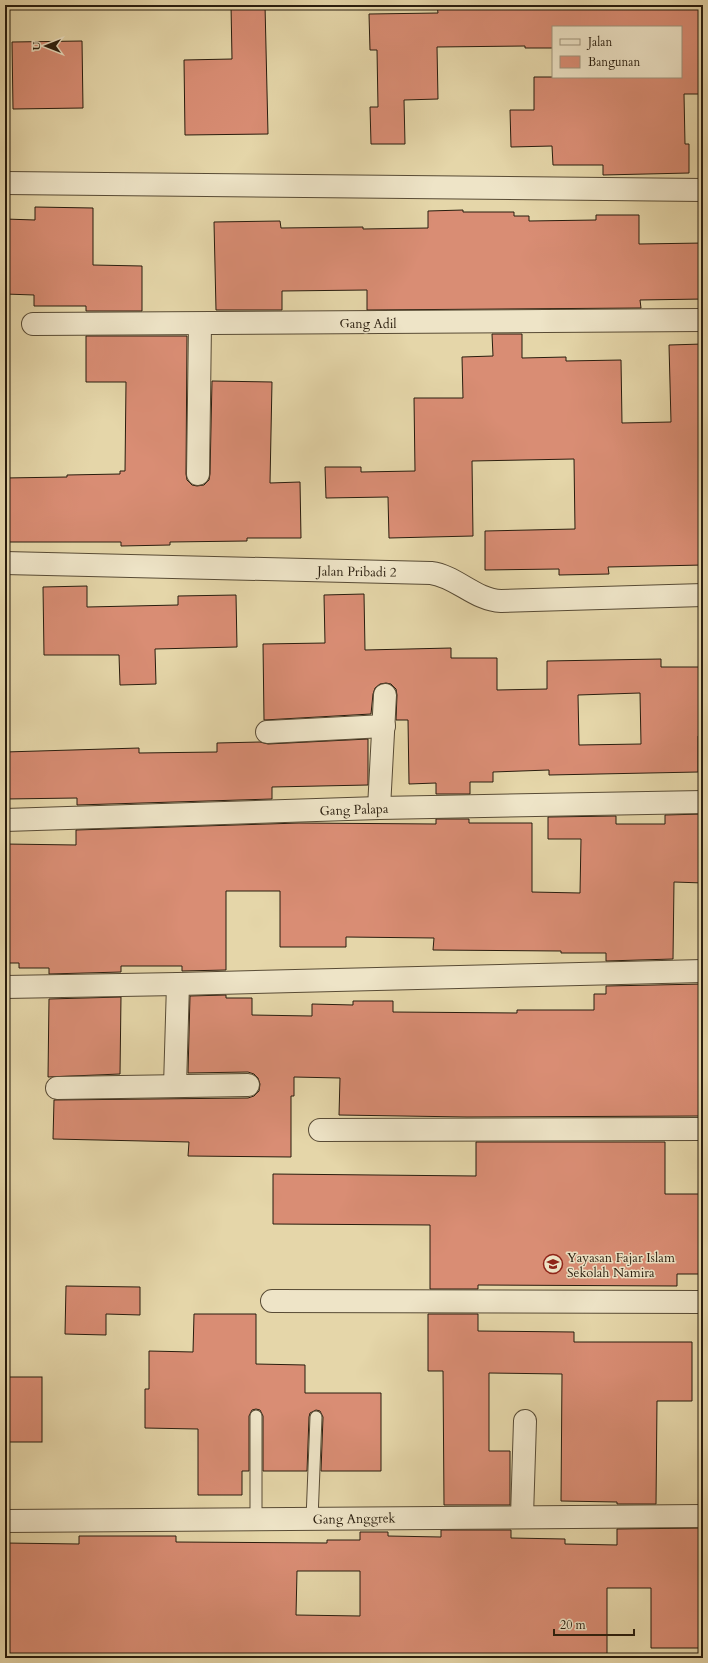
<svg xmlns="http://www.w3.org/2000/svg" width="708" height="1663" font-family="Cardo,serif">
	<rect width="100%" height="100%" fill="#e5d6a9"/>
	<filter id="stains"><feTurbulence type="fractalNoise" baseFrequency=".005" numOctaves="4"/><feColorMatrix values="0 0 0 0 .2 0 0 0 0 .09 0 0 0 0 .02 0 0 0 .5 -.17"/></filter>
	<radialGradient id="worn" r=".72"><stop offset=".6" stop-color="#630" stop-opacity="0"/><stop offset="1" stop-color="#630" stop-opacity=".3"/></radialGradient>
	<!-- building -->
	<g fill="#d98d74" stroke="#291d0e" fill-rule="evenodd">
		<polygon points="231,5 265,5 268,134 185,135 184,60 232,59"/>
		<polygon points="437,5 703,5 702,94 684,94 685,144 689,144 689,173 603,175 603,165 553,165 552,146 511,147 510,110 534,110 534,77 681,77 681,27 553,27 553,48 525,48 525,46 437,47 438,99 404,100 405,144 371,144 370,107 378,107 377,50 370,50 369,14 438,13"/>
		<polygon points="82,41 83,108 13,109 12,42"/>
		<polygon points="35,207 93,208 93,265 142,266 142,311 86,311 86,306 34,306 34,295 5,294 5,219 35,220"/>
		<polygon points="463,210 463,212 514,212 514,216 529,216 529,221 596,220 596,215 639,215 639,244 703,243 703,299 640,300 641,308 367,310 367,290 282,291 282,310 216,310 214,222 280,221 281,228 363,227 363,229 428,228 428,211"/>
		<polygon points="492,334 522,334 522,358 566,357 566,361 621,360 622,423 671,422 669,345 703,344 703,565 608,567 609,574 559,575 559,569 485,570 485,531 575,529 574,459 472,461 473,536 389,538 388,497 326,498 325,467 361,467 361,472 415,471 414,398 463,398 462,357 493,356"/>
		<polygon points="86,336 187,336 186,474 187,480 192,485 197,486 204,485 209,480 210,474 212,381 272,382 270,483 300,482 301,538 247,538 247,541 170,542 170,545 121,546 121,542 5,542 5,478 67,477 67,475 120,474 120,471 125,471 126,382 86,382"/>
		<polygon points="87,586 87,607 178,605 178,596 236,595 237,647 155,649 156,684 120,685 119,655 44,655 43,587"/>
		<path d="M364,594L365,650L451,648V658H497V690L547,689V661L661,659V667H703V736H698V772L549,775V770L493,772V782H470V794H436V783L409,784L408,720H396L397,695L396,689L391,684L386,683L380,684L375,688L373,694L371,714L264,720L263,644L325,643L324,595ZM640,693L641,744L579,745L578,695Z"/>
		<polygon points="368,739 368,785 272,787 272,799 77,805 77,798 5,799 5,752 139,748 139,753 217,752 217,743 260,742 268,744"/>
		<polygon points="703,814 703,883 674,882 673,959 606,961 606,953 561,953 561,951 433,950 434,938 346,937 346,947 280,947 280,891 226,891 226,970 182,971 182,966 121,966 121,972 49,974 49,968 19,968 19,963 5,963 5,844 76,845 76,830 299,823 436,824 436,819 469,819 469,823 532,823 532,892 580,893 581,839 548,839 548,817 616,816 616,824 665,824 665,815"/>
		<polygon points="703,984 703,1116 467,1117 339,1115 340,1078 294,1077 294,1096 291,1096 291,1157 188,1156 189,1142 53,1139 54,1100 248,1098 254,1096 259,1091 260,1084 258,1078 254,1074 248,1072 188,1073 190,996 226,995 226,998 252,998 252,1015 312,1016 312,1004 353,1005 353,1001 393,1001 393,1012 517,1013 517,1010 594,1010 594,994 606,994 606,986"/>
		<polygon points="121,997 120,1074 48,1077 49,999"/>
		<polygon points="476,1142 665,1142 665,1194 703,1194 703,1274 677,1274 677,1286 478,1285 478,1289 430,1289 430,1225 273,1224 273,1174 476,1176"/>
		<polygon points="66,1286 140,1287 140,1315 106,1314 106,1335 65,1334"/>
		<polygon points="194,1314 256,1314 256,1364 305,1365 305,1393 381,1393 381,1471 321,1471 323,1417 320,1411 316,1410 310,1413 309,1417 307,1471 263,1471 263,1416 260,1410 256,1409 252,1410 249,1416 249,1471 242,1471 242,1495 198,1495 198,1429 145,1428 145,1389 149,1389 149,1351 193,1352"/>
		<polygon points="428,1314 478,1314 478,1331 574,1332 574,1342 692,1342 692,1401 657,1401 656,1504 617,1504 617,1502 561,1501 562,1374 489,1373 489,1451 510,1451 510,1505 444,1505 443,1371 428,1371"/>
		<rect x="5" y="1377" width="37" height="65"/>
		<path d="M703,1528V1648H651V1588H607V1654H558V1658H5V1543L79,1544V1536H176V1542L327,1543V1540H360V1532H388V1536L441,1537V1530H511V1538L565,1539V1544L617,1545V1529ZM297,1571H360V1616L296,1615Z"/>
	</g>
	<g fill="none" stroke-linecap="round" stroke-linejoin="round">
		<defs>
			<g id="service">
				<polyline points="256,1416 256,1519"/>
				<polyline points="312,1519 316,1417"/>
			</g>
			<g id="minor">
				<polyline points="5,183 703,190"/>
				<polyline points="33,324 703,320"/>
				<polyline points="198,474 200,324"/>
				<path d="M5,563L431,573C456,576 475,600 501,601L703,595"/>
				<polyline points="267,732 384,726"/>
				<polyline points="379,808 385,695"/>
				<polyline points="5,820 379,808 703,802"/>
				<polyline points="5,987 178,984 703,971"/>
				<polyline points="175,1086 178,984"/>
				<polyline points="57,1088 248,1085"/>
				<polyline points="320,1130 703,1129"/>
				<polyline points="272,1301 703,1302"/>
				<polyline points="522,1516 525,1421"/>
				<polyline points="5,1521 703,1516"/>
			</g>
		</defs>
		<!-- service casing -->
		<use href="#service" stroke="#584b35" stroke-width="13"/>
		<!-- minor casing -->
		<use href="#minor" stroke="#584b35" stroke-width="24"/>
		<!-- service -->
		<use href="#service" stroke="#eee4c7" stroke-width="11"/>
		<!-- minor -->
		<use href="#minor" stroke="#eee4c7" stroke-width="22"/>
	</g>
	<!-- icons -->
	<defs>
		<symbol id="school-ring" viewBox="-11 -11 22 22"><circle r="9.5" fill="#eee4c7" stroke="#8f2418" stroke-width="1.5"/><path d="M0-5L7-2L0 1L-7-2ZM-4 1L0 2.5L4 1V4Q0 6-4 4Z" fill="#8f2418"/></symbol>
	</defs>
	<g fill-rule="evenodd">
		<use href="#school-ring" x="542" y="1253" width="22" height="22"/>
	</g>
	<g text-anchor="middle" stroke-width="3" stroke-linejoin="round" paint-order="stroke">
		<!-- street labels -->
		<g font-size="13" fill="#291d0e" stroke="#eee4c7">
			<text x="368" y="328">Gang Adil</text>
			<text transform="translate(357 571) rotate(1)" y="5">Jalan Pribadi 2</text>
			<text transform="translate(354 809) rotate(-2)" y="5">Gang Palapa</text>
			<text transform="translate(354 1518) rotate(-1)" y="5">Gang Anggrek</text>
		</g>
		<!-- poi labels -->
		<g font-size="13" fill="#291d0e" stroke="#eee4c7" text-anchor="start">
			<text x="567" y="1262">Yayasan Fajar Islam<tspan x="567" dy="15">Sekolah Namira</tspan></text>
		</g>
	</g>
	<!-- margin -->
	<rect width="708" height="1663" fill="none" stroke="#e5d6a9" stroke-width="20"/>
	<rect x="6" y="6" width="696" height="1651" fill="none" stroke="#291d0e" stroke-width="2"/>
	<rect x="10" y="10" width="688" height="1643" fill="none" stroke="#291d0e"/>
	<!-- legend -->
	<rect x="552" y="26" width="130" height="52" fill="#eee4c7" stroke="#9f947d"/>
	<rect x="560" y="39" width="20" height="6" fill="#eee4c7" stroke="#9f947d"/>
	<text x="588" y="46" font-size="12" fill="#291d0e">Jalan</text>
	<rect x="560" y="56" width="20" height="12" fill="#d98d74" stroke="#9f947d"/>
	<text x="588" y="66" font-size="12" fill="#291d0e">Bangunan</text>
	<!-- north arrow -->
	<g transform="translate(46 46) rotate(270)" stroke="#eee4c7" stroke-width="3" paint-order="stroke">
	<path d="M0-3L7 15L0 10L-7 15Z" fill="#291d0e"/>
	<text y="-6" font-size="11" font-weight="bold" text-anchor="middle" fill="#291d0e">U</text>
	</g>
	<!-- scale -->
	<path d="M554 1629v6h80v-6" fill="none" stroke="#291d0e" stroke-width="2"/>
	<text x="560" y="1629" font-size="12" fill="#291d0e" stroke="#eee4c7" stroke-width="3" paint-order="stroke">20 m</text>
	<rect width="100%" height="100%" filter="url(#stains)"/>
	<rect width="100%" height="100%" fill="url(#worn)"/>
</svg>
